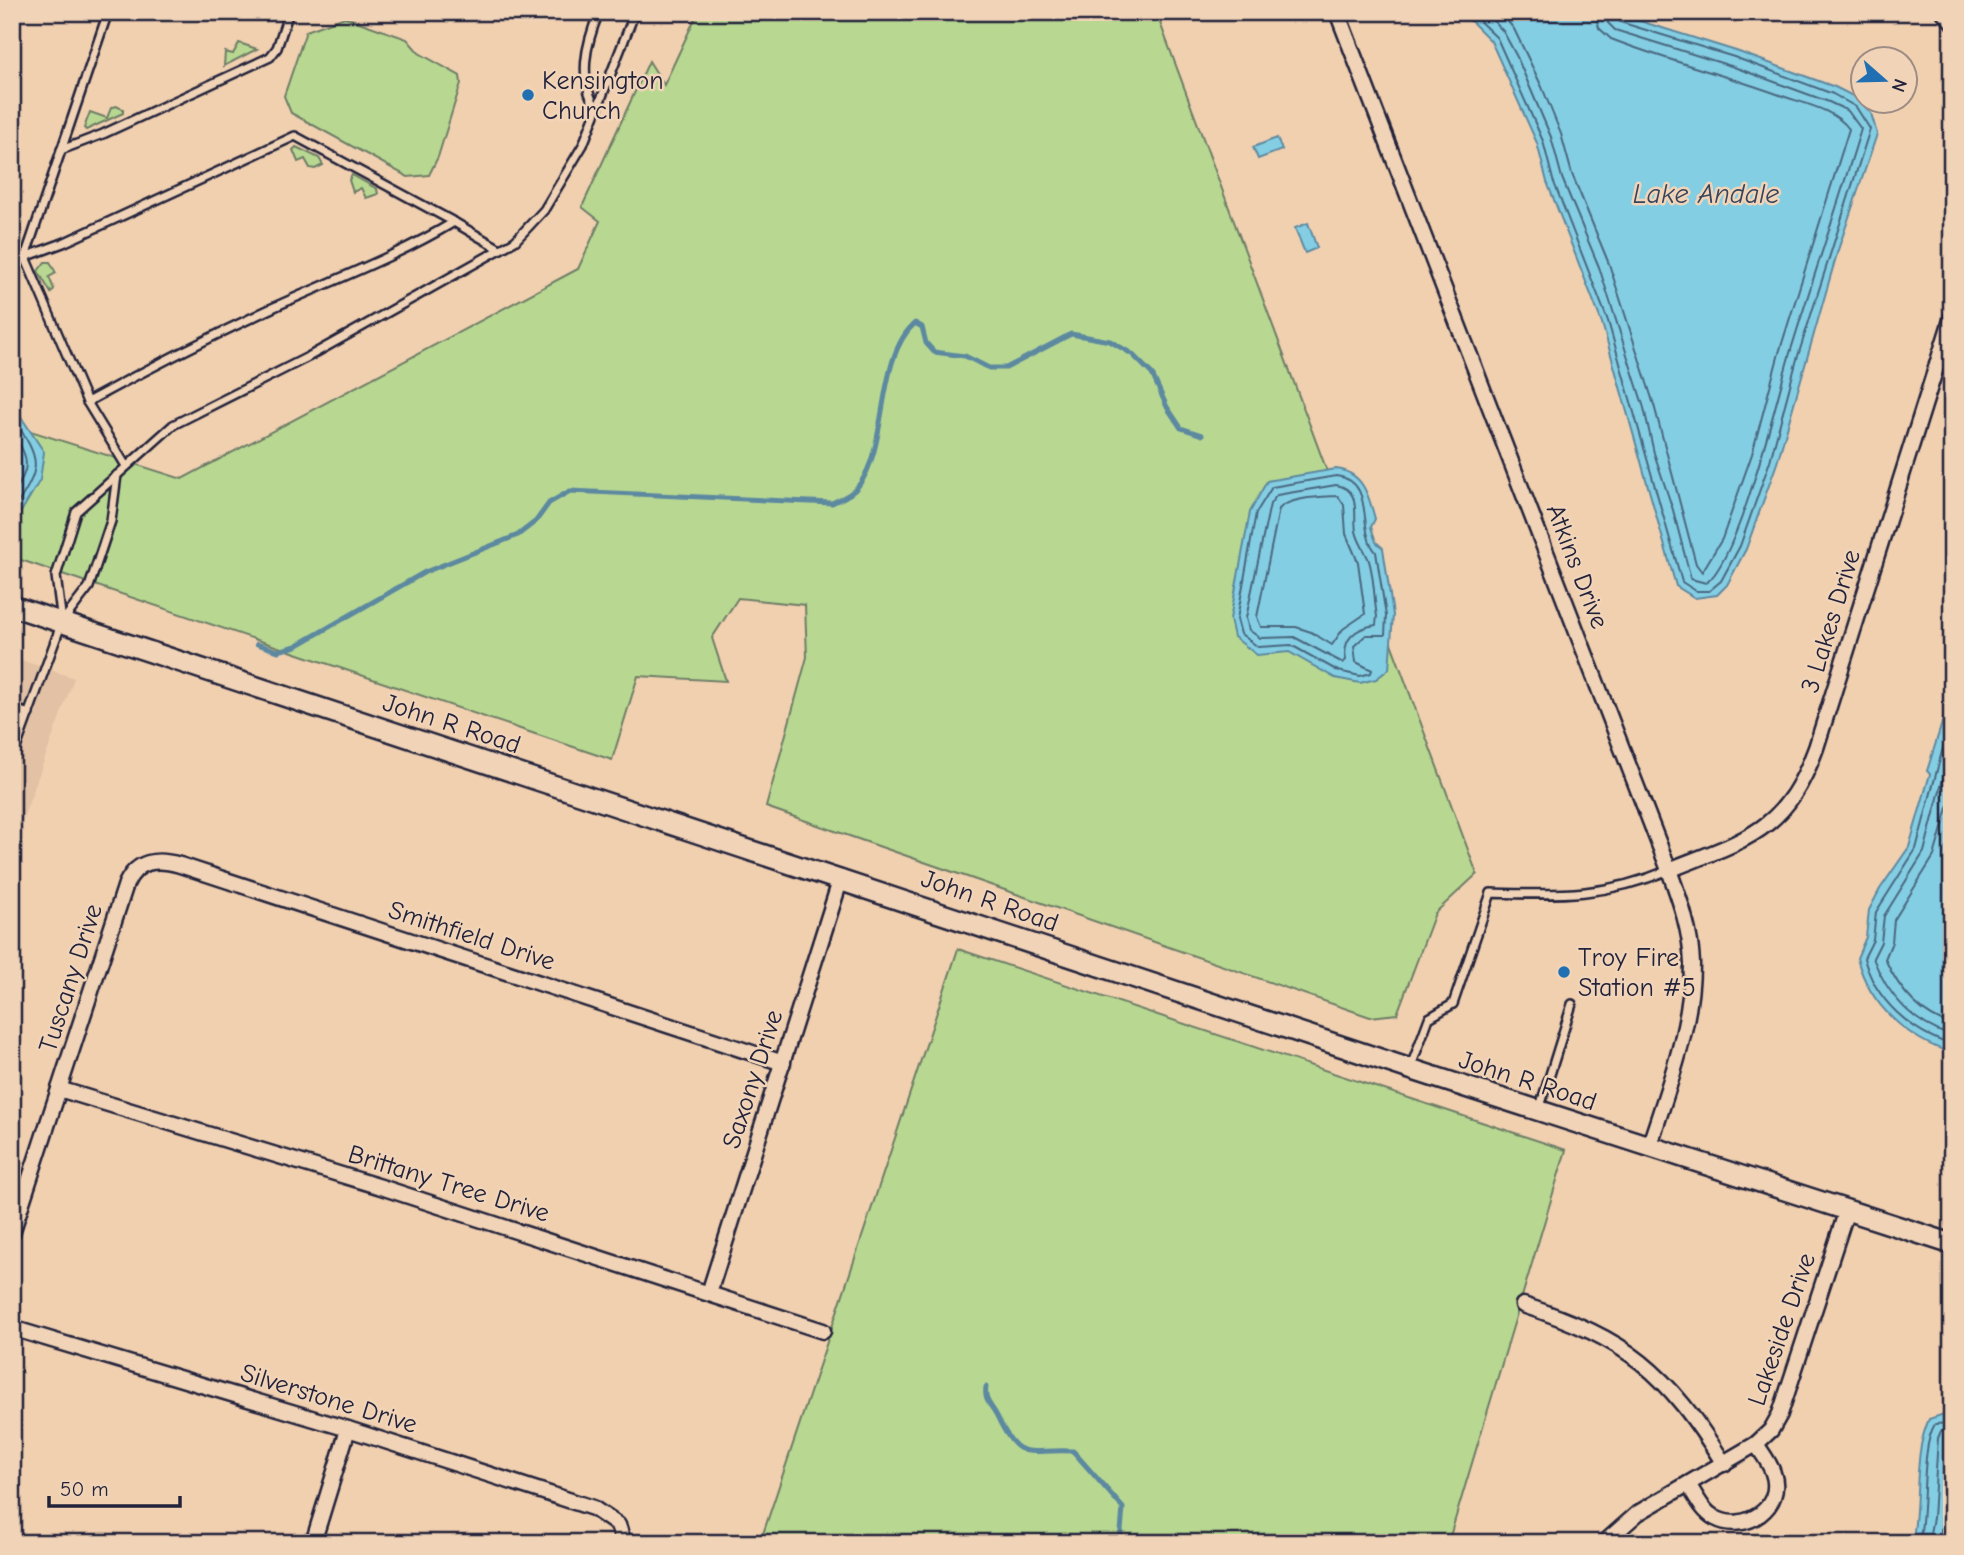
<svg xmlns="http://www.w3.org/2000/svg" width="1964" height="1555" font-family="'Comic Neue',sans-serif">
	<rect width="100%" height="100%" fill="#f1d0b0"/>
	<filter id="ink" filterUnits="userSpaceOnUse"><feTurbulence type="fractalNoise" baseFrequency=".0143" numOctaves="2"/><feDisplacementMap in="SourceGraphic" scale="14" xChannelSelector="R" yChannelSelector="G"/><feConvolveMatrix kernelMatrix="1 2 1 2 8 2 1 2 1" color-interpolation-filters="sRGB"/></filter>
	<g filter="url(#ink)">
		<!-- built -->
		<polygon fill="#e2c1a4" points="12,657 74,678 12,849"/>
		<!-- green -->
		<g fill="#b8d891" stroke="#6d7d66" stroke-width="2">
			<polygon points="698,12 1156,12 1477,874 1435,913 1397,1014 1370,1017 766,807 807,657 805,605 738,598 712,638 726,681 638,676 612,760 12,557 12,425 182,479 578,269 600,221 582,207 649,61 664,85"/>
			<polygon points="345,17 407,39 419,53 460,76 461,83 438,157 429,175 408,177 291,113 284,96 306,31"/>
			<polygon points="239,43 257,49 224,66 225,52 233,54"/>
			<polygon points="116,106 123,109 123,113 86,130 84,128 90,112 107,118 111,108"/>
			<polygon points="296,147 319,158 323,165 315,169 310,168 305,159 298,162 293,150"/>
			<polygon points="352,175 377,189 378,194 366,198 361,188 353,192 349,180"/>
			<polygon points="45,262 50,262 56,273 49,277 54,289 51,293 38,271"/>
			<polygon points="958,949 1566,1150 1448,1543 760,1543"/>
		</g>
		<!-- water -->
		<g fill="#84cee4" stroke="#5d89a0" stroke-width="2">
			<polygon points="1457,12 1611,12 1736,51 1835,87 1857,98 1871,113 1877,134 1838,250 1777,463 1746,549 1727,585 1717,595 1695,598 1676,586 1602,323 1547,182 1537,143 1491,41 1473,23"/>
			<polygon points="1277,138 1282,150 1258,159 1253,147"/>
			<polygon points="1308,223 1317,248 1305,253 1295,228"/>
			<polygon points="12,403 44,452 40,480 12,527"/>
			<path d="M1336,469C1363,472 1369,496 1375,519L1371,527L1376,542L1383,548L1393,615L1389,669L1376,679L1360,683L1335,678L1289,652L1257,655L1234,637L1230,619L1250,512L1267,481Z"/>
			<path d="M1952,691V1053C1907,1039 1869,1005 1857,958L1866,937L1869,910L1880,889L1909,847L1930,774L1927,771Z"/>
			<path d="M1944,1414L1952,1416V1543H1912C1921,1502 1912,1457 1929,1419Z"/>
		</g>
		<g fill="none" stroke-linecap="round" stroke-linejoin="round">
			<!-- shore -->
			<g stroke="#49677f" stroke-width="2">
				<polyline points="1470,12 1497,38 1543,141 1553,180 1608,321 1682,582 1696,591 1709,591 1721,581 1740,546 1770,461 1797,359 1870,129 1856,107 1833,94 1734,57 1620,22 1614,12"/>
				<path d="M1485,12L1503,31L1517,57L1551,137L1562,178L1599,267L1644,408L1654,453L1673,510L1691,579L1706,583C1739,560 1777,397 1790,353C1813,278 1838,204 1861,129L1848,111L1829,102L1731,66L1615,30L1608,23L1605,12"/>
				<path d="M1500,12L1514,29L1542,87L1561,134L1572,174L1609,264L1654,405L1696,564L1702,572L1722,539L1752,454L1779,353L1849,129C1834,108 1800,103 1777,94C1722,74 1665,60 1611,39L1599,28L1595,12"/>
				<path d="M12,416C43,464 42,465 12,513"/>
				<path d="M12,432C31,461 30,467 12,496"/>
				<path d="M1336,476C1377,481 1356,531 1376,552L1386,616L1385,635H1366L1354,646L1356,662L1372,670L1371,673L1360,676L1338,671L1291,645L1258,647L1241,634L1237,619L1256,513L1272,487Z"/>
				<path d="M1336,485C1362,489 1353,515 1356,531C1358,541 1363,547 1367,556C1374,568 1374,602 1377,616L1376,625C1355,628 1342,639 1346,660L1343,663L1294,637L1260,638L1249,630L1246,618L1270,504L1277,495Z"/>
				<path d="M1338,496L1344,505L1346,534L1358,562L1365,614L1343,629L1332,645L1311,632L1296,627H1261L1257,617L1279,509C1290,497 1322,497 1338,496Z"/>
				<path d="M1952,714L1916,849L1876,912L1873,940L1864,958C1875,1001 1912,1032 1952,1045"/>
				<path d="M1952,744L1924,852L1884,916L1881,942L1873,958C1887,995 1913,1024 1952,1036"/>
				<path d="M1952,794L1934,856L1894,920L1892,942L1885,959C1899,990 1919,1015 1952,1025"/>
				<path d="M1919,1543C1927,1510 1920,1448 1935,1424L1952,1423"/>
				<polyline points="1928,1543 1933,1518 1938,1438 1941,1431 1952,1431"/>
				<path d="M1939,1543C1946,1510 1941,1477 1947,1444L1952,1442"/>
			</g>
			<!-- stream -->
			<g stroke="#5d89a0" stroke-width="5">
				<path d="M257,644L278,651L296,646L425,572L518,535L536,521L549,503L570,491L832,503C842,498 853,494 859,485C889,445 876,357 915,323L922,327L926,343L934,352L965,356L989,368H1006L1071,334L1110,341L1132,354L1152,374L1167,407L1181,428L1202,435"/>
				<path d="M986,1387C984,1402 991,1404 997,1416C1020,1465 1027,1448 1073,1451L1123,1508L1120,1543"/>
			</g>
			<defs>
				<g id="service">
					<path d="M597,109C577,79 586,44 599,12"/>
					<polyline points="61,150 103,134 270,57 277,48 289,12"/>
					<polyline points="454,222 500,249"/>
					<path d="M25,257L63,243L295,136L454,222C396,257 331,281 270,309C208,338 147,369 87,402L25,257L108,12"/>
					<polyline points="87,402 126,466"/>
					<polyline points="62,622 56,576 76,512 173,425 308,357 515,241 544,210 583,145 635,12"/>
					<polyline points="12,708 29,714"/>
					<polyline points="12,759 62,622 89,587 111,521 117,475"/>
					<path d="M1410,1069L1429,1018L1453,1004L1491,893C1559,895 1605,897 1669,870"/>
					<polyline points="1539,1110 1572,1004"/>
				</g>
				<g id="minor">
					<path d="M1337,12L1669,870C1680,900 1691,931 1692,964C1692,1027 1668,1088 1649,1147"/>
					<polyline points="1944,12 1952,21"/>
					<path d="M1669,870C1746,839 1785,833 1816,748L1952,317"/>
					<polyline points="59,1089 381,1187 823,1331"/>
					<path d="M12,1233L126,884C137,860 156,858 180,865L783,1063"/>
					<polyline points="709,1293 841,878"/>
					<path d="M1523,1305C1628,1339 1666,1371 1724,1464"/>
					<polyline points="12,1328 348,1429 593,1508 618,1525 624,1543"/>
					<path d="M1688,1484C1696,1496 1702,1511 1715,1518C1745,1534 1785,1507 1773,1473C1770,1463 1762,1453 1756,1444"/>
					<polyline points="313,1543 348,1429"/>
					<polyline points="1604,1543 1638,1513 1756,1444 1771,1430 1780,1414 1847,1210"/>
				</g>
				<polyline id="secondary" points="12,606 1410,1069 1952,1244"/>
			</defs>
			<!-- service casing -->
			<use href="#service" stroke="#22223b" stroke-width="12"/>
			<!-- minor casing -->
			<use href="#minor" stroke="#22223b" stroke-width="19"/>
			<!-- secondary casing -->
			<use href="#secondary" stroke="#22223b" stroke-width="24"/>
			<!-- service -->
			<use href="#service" stroke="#f1d4b7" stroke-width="7"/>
			<!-- minor -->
			<use href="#minor" stroke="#f1d4b7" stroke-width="14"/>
			<!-- secondary -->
			<use href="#secondary" stroke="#f1d4b7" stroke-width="19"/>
		</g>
	</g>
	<!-- markers -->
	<g fill="#1f6fb2" stroke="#f1d4b7" stroke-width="2.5">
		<circle cx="528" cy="95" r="7"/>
		<circle cx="1564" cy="972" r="7"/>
	</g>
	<g text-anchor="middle" stroke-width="5" stroke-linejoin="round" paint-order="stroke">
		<!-- poi labels -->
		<g font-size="26" fill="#22223b" stroke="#f1d4b7" text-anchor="start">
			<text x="542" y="89">Kensington<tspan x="542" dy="30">Church</tspan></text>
			<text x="1578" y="966">Troy Fire<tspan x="1578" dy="30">Station #5</tspan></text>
		</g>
		<!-- street labels -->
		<g font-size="26" fill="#22223b" stroke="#f1d4b7">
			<text transform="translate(1578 566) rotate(69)" y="9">Atkins Drive</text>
			<text transform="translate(1830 621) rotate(-73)" y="9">3 Lakes Drive</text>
			<text transform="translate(452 723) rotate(18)" y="9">John R Road</text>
			<text transform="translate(990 900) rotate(19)" y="9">John R Road</text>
			<text transform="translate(472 935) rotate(18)" y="9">Smithfield Drive</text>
			<text transform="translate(70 978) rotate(-72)" y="9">Tuscany Drive</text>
			<text transform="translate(752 1079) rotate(-72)" y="9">Saxony Drive</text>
			<text transform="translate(1528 1080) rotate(18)" y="9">John R Road</text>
			<text transform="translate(449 1183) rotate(17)" y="9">Brittany Tree Drive</text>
			<text transform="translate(1781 1329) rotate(-71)" y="9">Lakeside Drive</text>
			<text transform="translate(329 1398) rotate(17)" y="9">Silverstone Drive</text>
		</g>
		<!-- water labels -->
		<g font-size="28" font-style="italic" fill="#36445d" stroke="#f1d4b7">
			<text x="1706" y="203">Lake Andale</text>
		</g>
	</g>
	<!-- margin -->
	<rect width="1964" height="1555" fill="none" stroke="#f1d4b7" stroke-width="42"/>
	<rect x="21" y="21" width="1922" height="1513" fill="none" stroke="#22223b" stroke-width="2.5" filter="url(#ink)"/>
	<!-- north arrow -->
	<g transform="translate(1884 80) rotate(110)"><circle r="33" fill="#f1d4b7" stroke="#9e8d85" stroke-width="2"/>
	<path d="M0-5L12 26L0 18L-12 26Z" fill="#1f6fb2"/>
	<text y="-10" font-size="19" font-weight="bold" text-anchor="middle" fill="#22223b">N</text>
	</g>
	<!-- scale -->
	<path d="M49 1496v10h131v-10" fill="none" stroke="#22223b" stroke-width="3.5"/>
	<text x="60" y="1496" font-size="21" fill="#22223b" stroke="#f1d4b7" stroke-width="5" paint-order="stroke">50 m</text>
</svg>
